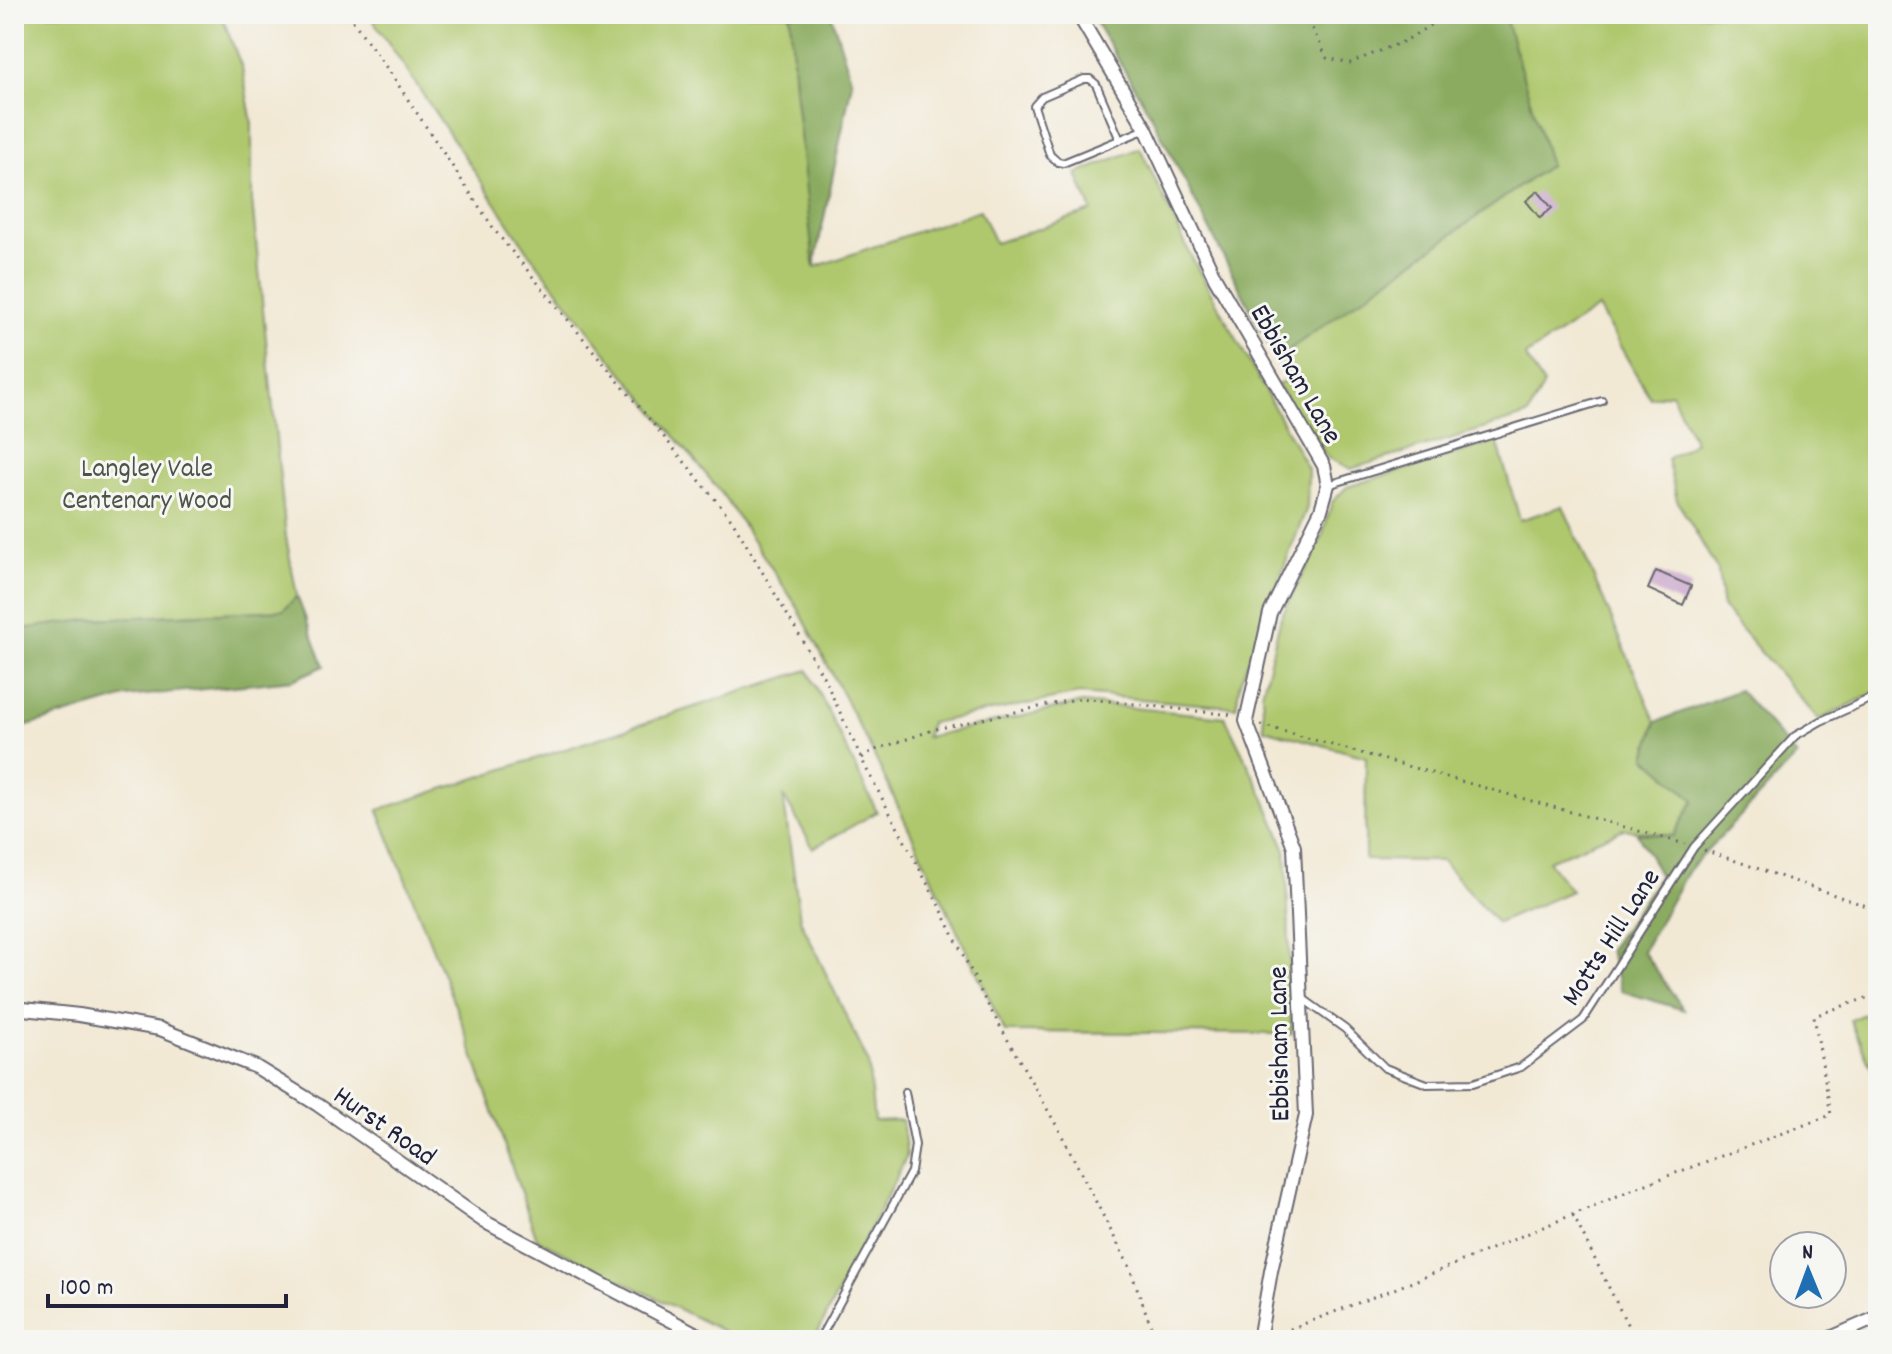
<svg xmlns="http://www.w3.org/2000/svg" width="1892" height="1354" font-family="Dekko,sans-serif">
	<rect width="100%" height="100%" fill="#f6f6f2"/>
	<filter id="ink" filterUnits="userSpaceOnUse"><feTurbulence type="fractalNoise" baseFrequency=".0125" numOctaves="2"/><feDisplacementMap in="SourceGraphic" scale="16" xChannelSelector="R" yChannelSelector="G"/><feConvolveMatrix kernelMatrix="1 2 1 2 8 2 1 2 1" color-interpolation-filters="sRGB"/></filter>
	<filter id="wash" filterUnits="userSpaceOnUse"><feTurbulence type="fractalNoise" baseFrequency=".006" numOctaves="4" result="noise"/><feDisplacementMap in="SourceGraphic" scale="32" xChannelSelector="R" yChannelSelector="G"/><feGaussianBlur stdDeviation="1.8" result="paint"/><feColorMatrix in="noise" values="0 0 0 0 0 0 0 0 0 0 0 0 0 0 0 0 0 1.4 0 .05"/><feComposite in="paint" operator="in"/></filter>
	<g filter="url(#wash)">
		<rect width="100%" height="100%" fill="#f2e9d5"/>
		<!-- green -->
		<g fill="#afc86d" stroke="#687554" stroke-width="2">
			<polygon points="14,14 221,14 242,68 252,123 252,201 286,537 297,596 284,610 94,619 14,630"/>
			<polygon points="369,14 790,14 795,87 815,267 980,210 995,243 1092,211 1077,174 1140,148 1192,258 1308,469 1307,507 1240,682 1236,707 1079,694 930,723 926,737 1082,703 1225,717 1264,797 1286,850 1292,1034 1005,1032 872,751 798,608 723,495 605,351 529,253"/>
			<polygon points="1091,14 1878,14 1878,691 1819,720 1723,608 1718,571 1677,500 1667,459 1695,442 1671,393 1650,398 1598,308 1525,356 1544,385 1528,415 1351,469 1328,458 1277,385 1287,380 1151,115"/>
			<polygon points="1497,441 1520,520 1563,506 1656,722 1646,757 1695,800 1673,836 1624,829 1548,861 1571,891 1497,923 1442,861 1365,860 1366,757 1264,729 1262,693 1281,617 1322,537 1332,502 1347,487"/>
			<polygon points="808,670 877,812 813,848 783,795 800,919 868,1062 874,1121 902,1120 907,1156 814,1340 741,1340 537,1239 462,1023 378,810"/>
			<polygon points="1878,1008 1878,1083 1850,1020"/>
		</g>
		<!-- forest -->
		<g fill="#8bac60" stroke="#56674e" stroke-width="2">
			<polygon points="790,14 831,14 852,82 814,267 795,87"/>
			<polygon points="1091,14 1504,14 1550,165 1276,359 1151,115"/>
			<polygon points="297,596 324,666 293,680 126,697 14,730 14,630 94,619 283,610"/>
			<polygon points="1739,690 1797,756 1687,872 1643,951 1684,1010 1621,991 1609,950 1660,876 1637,833 1673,836 1694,800 1646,757 1656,722"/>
		</g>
		<g id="blocks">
			<!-- building -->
			<g fill="#cdaccf">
				<polygon points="1538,191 1552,208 1540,218 1526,201"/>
				<polygon points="1656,571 1691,586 1683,605 1648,589"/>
			</g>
		</g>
	</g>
	<g filter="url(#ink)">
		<use href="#blocks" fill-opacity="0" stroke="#6b6871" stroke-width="2"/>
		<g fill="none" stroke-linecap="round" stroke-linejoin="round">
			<defs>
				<g id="lane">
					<polyline points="1120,140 1096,84 1090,79 1084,79 1042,97 1034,106 1050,155 1058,162 1063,163 1146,129"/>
					<polyline points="1328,485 1602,401"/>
					<polyline points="1302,998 1345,1029 1385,1068 1427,1084 1473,1083 1521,1067 1583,1020 1694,847 1795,736 1821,721 1878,695"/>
					<polyline points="819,1340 911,1172 915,1145 905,1092"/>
				</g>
				<g id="street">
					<polyline points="1078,14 1146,129 1215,278 1324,466 1328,485 1321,510 1270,613 1246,721 1294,847 1306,1115 1271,1271 1259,1340"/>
					<polyline points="14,1008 79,1015 160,1029 256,1067 318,1105 485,1222 708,1340"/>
					<polyline points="1826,1340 1878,1317"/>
				</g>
			</defs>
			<!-- lane casing -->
			<use href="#lane" stroke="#6b6871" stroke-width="10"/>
			<!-- street casing -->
			<use href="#street" stroke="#6b6871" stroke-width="16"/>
			<!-- path -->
			<g stroke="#6b6871" stroke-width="3" stroke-dasharray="2 6" stroke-linecap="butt">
				<polyline points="348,14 391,74 496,232 732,520 823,676 867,770 943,913 984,998 1059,1130 1129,1266 1156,1340"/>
				<polyline points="1305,14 1327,58 1350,63 1405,41 1448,14"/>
				<polyline points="1261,725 1685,844"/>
				<polyline points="862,758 872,751 936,729 1081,698 1232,715"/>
				<polyline points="1704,850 1878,910"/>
				<polyline points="1573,1215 1635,1340"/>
				<polyline points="1275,1335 1412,1282 1641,1186 1831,1115 1814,1016 1878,994"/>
				<polyline points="1525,1340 1531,1337"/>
			</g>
			<!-- lane -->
			<use href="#lane" stroke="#fff" stroke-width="6"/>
			<!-- street -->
			<use href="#street" stroke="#fff" stroke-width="12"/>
		</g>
	</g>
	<g text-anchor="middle" stroke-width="6" stroke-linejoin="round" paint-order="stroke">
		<!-- street labels -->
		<g font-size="28" fill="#22223b" stroke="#f6f6f2">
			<text transform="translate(1298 373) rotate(60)" y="10">Ebbisham Lane</text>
			<text transform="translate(1609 936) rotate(-57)" y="10">Motts Hill Lane</text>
			<text transform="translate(1277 1044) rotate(-91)" y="10">Ebbisham Lane</text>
			<text transform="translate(386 1124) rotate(35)" y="10">Hurst Road</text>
		</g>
		<!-- park labels -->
		<g font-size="28" fill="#4c544a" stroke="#f6f6f2">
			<text x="147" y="476">Langley Vale<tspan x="147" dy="32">Centenary Wood</tspan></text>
		</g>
	</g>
	<!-- margin -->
	<rect width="1892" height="1354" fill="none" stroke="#f6f6f2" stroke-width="48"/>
	<!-- north arrow -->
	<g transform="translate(1808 1270) rotate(359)"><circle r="38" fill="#f6f6f2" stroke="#a1a1a9" stroke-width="2"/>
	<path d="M0-6L14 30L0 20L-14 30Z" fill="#1f6fb2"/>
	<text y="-12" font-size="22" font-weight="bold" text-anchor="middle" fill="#22223b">N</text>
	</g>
	<!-- scale -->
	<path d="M48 1294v12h238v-12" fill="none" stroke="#22223b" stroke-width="4"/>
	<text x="60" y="1294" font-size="24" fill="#22223b" stroke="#f6f6f2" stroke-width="6" paint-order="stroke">100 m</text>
</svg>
